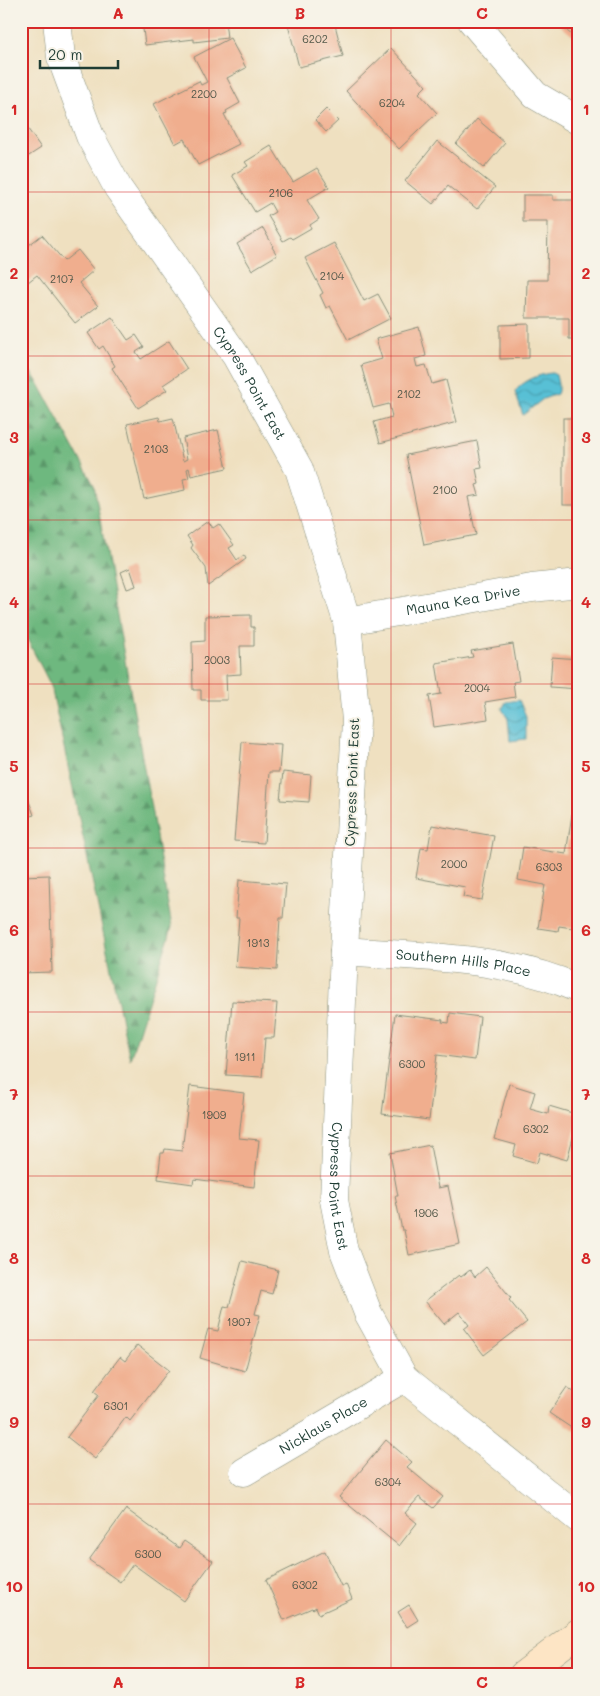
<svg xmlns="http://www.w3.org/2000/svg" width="600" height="1696" font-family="Mali,sans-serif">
	<defs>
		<pattern id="forest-firs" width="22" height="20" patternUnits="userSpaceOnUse" patternTransform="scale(1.25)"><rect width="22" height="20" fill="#6eb87f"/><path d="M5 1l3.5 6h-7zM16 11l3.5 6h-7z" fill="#5a9769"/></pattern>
		<pattern id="water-waves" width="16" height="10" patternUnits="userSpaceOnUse" patternTransform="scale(1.25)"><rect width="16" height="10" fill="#58c0d5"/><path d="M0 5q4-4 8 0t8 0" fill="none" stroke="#489dae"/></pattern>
	</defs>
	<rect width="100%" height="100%" fill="#f7f3e8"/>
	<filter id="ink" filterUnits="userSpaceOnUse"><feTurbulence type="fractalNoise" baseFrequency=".02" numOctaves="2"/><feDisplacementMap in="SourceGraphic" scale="10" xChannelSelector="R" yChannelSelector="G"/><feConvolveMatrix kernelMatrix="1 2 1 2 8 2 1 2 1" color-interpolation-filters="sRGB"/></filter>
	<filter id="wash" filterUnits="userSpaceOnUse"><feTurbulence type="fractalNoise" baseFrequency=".0096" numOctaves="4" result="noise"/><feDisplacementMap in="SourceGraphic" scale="20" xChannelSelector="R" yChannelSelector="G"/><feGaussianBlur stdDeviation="1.12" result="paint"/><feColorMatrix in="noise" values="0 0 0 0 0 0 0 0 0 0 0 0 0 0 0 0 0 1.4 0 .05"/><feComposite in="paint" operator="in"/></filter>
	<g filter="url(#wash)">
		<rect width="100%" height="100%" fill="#efe0c0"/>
		<!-- forest -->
		<polygon fill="url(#forest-firs)" stroke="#467a5a" points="21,358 39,384 94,485 172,927 130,1059 51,686 21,627"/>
		<!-- water -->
		<g fill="url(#water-waves)" stroke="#3c7e84">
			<path d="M552,373L556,375L558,384V391L557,394L543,399L523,415L515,392C522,381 539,374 552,373Z"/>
			<polygon points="519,700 526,716 526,739 510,741 508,719 502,709 506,702"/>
		</g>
		<g id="blocks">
			<!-- building -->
			<g fill="#f0ae8e">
				<polygon points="142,21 225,21 227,38 194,42 194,39 145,45"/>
				<polygon points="287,21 334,21 343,56 299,67"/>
				<polygon points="555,21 579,21 579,41"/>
				<polygon points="230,38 246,68 227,78 240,103 226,111 227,113 224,114 239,144 198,165 184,139 175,144 154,104 199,81 201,85 207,82 194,57"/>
				<polygon points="391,48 426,86 419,93 437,113 399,149 346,91"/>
				<polygon points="326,109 338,121 326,132 315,120"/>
				<polygon points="21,119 41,148 21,161"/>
				<polygon points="477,119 505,143 484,168 456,144"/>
				<polygon points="437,141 495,187 477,209 448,186 433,204 405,181"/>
				<polygon points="271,146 293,182 317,168 329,187 307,200 319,219 310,225 311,228 292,239 290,237 283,241 268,216 275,212 270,203 255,212 232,175 248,166 245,162"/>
				<polygon points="523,195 553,195 553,200 579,200 579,339 569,339 569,318 526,318 527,280 547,280 548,222 523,222"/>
				<polygon points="263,228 273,246 272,247 277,255 252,270 237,244"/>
				<polygon points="42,235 64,261 78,250 94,270 79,283 98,306 75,323 37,275 23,286 21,283 21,251"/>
				<polygon points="334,243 364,301 378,294 391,318 348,340 330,306 326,308 320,295 323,293 305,258"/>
				<polygon points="112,317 128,340 136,335 144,347 136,352 141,359 169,341 187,369 163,385 167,390 138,408 112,368 115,366 103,346 99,349 88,333"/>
				<polygon points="529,324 529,358 500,359 500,325"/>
				<polygon points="419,327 426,356 415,359 417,367 426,365 432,384 446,380 457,422 380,443 374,422 392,417 389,404 373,408 361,365 382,359 376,339"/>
				<polygon points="159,417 160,421 173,418 183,461 187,459 183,438 218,430 227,468 191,476 189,468 187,469 189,478 183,479 185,490 144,499 127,424"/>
				<rect x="563" y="418" width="16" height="87"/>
				<polygon points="477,441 482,468 476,469 479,484 476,485 479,495 468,497 476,535 424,545 406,455"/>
				<polygon points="208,521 213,528 219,524 234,545 229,548 237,560 244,555 246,559 208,586 206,568 191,548 193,545 187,536"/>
				<polygon points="130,568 136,586 127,589 121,572"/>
				<polygon points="251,615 251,627 254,627 254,646 240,646 241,674 226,675 227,700 201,700 201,690 193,690 192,642 205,641 205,616"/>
				<polygon points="513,644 519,681 513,682 515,697 485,702 488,719 434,727 429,696 441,694 436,663 473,657 471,651"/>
				<polygon points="552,657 579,659 579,689 550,687"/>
				<polygon points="242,742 281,745 279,772 269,772 264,843 234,841"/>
				<polygon points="283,772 311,775 309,802 280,800"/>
				<polygon points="21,779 34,815 21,819"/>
				<polygon points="572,814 579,814 579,929 559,926 558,931 538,928 545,885 518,880 523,847 566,854"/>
				<polygon points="432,825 494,836 482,900 463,897 465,887 416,878 421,848 428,849"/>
				<polygon points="49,875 52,972 21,973 21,876"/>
				<polygon points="239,880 286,884 283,918 280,918 277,970 235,967 239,918 236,918"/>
				<polygon points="232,1001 277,1003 274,1038 265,1038 262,1077 226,1075"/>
				<polygon points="450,1013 480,1017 475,1060 437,1055 429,1120 382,1114 395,1014 443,1020 442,1022 449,1023"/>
				<polygon points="509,1084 535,1092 530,1109 548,1114 549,1106 579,1115 567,1160 540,1152 537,1163 513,1156 516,1145 494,1139"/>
				<polygon points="190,1086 244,1093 239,1138 259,1140 254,1187 194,1179 193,1184 158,1179 161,1153 164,1153 165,1149 182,1151"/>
				<polygon points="430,1145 438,1188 448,1186 460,1244 409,1255 404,1230 402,1230 395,1196 398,1196 390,1153"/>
				<polygon points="242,1261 278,1270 272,1294 261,1291 255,1314 260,1315 245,1371 200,1358 208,1329 218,1331 224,1306 229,1307"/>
				<polygon points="486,1267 511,1298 509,1300 527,1322 484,1355 464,1329 469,1325 459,1312 444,1324 425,1301 459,1275 461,1277 470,1270 475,1277"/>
				<polygon points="137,1345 169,1370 130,1421 126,1417 95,1459 67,1437 99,1395 94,1391 120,1357 125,1361"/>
				<polygon points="567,1387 579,1396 579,1433 549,1413"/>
				<polygon points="386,1440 412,1462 407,1467 443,1497 433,1508 419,1497 405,1513 417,1523 399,1546 339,1497"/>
				<polygon points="126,1509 179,1548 184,1541 213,1561 184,1601 133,1564 120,1582 89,1560"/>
				<polygon points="325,1551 341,1586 346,1584 352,1599 319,1614 316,1607 313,1609 312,1608 284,1620 266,1580"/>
				<polygon points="409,1605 418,1620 407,1627 398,1612"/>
			</g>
		</g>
	</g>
	<g filter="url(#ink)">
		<use href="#blocks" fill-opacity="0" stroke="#878e7a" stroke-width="1"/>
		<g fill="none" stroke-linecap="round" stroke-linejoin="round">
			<defs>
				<g id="street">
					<path id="s1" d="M57,21L61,57L90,136L118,188L236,356L299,469L347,621L356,721L344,951L334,1200L344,1251L368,1313L404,1378L579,1519"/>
					<polyline points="472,21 535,95 579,121"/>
					<path id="s2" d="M347,621L532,588L579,583"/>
					<path id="s3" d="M344,951C423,957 506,956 579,989"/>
					<path id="s4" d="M244,1472L404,1378"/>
				</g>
				<polyline id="secondary" points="523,1675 579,1632"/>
			</defs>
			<!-- street casing -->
			<use href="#street" stroke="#878e7a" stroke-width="29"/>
			<!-- secondary casing -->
			<use href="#secondary" stroke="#878e7a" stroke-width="29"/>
			<!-- street -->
			<use href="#street" stroke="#fff" stroke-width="28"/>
			<!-- secondary -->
			<use href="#secondary" stroke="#fde5c5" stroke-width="28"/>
		</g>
	</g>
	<!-- grid -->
	<path fill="none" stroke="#d62828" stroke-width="1" stroke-opacity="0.55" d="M209,21V1675M391,21V1675M21,192H579M21,356H579M21,520H579M21,684H579M21,848H579M21,1012H579M21,1176H579M21,1340H579M21,1504H579"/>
	<g text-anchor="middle" stroke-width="4" stroke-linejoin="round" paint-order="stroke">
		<!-- number labels -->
		<g font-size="11" fill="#53594a">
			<text x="315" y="43">6202</text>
			<text x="204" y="98">2200</text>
			<text x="392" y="107">6204</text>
			<text x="281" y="197">2106</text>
			<text x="332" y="280">2104</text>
			<text x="62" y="283">2107</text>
			<text x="409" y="398">2102</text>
			<text x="156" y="453">2103</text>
			<text x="445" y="494">2100</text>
			<text x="217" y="664">2003</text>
			<text x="477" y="692">2004</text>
			<text x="454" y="868">2000</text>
			<text x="549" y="871">6303</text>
			<text x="258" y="947">1913</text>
			<text x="245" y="1061">1911</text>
			<text x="412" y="1068">6300</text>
			<text x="214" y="1119">1909</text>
			<text x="536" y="1133">6302</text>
			<text x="426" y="1217">1906</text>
			<text x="239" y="1326">1907</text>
			<text x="116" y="1410">6301</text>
			<text x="388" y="1486">6304</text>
			<text x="148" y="1558">6300</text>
			<text x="305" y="1589">6302</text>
		</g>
		<!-- street labels -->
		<g font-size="14" fill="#1f3d34" stroke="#f7f3e8">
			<text dy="5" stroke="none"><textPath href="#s1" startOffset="415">Cypress Point East</textPath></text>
			<text dy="5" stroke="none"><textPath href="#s2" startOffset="118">Mauna Kea Drive</textPath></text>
			<text transform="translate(352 782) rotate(-88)" y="5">Cypress Point East</text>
			<text dy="5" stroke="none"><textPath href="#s3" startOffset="120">Southern Hills Place</textPath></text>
			<text dy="5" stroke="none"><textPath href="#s1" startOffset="1240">Cypress Point East</textPath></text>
			<text dy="5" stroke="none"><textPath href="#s4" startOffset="92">Nicklaus Place</textPath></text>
		</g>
	</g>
	<!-- margin -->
	<rect width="600" height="1696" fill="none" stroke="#f7f3e8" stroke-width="55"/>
	<!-- scale -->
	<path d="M40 60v8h78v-8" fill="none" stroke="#1f3d34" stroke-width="2.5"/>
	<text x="48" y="60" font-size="15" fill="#1f3d34" stroke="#f7f3e8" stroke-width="4" paint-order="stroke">20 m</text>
	<rect x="28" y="28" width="544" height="1640" fill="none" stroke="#d62828" stroke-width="2"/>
	<g font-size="16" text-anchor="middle" font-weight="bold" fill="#d62828">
		<text x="118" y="19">A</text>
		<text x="300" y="19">B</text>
		<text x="482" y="19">C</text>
		<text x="14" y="115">1</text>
		<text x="586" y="115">1</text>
		<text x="14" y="279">2</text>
		<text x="586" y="279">2</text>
		<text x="14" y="443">3</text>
		<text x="586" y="443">3</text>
		<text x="14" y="608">4</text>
		<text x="586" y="608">4</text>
		<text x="14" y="772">5</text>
		<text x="586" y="772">5</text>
		<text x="14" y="936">6</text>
		<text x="586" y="936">6</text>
		<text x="14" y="1100">7</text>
		<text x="586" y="1100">7</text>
		<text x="14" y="1264">8</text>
		<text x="586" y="1264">8</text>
		<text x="14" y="1428">9</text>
		<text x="586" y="1428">9</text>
		<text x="14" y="1592">10</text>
		<text x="586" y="1592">10</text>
		<text x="118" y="1688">A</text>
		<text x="300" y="1688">B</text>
		<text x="482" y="1688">C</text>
	</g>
</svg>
